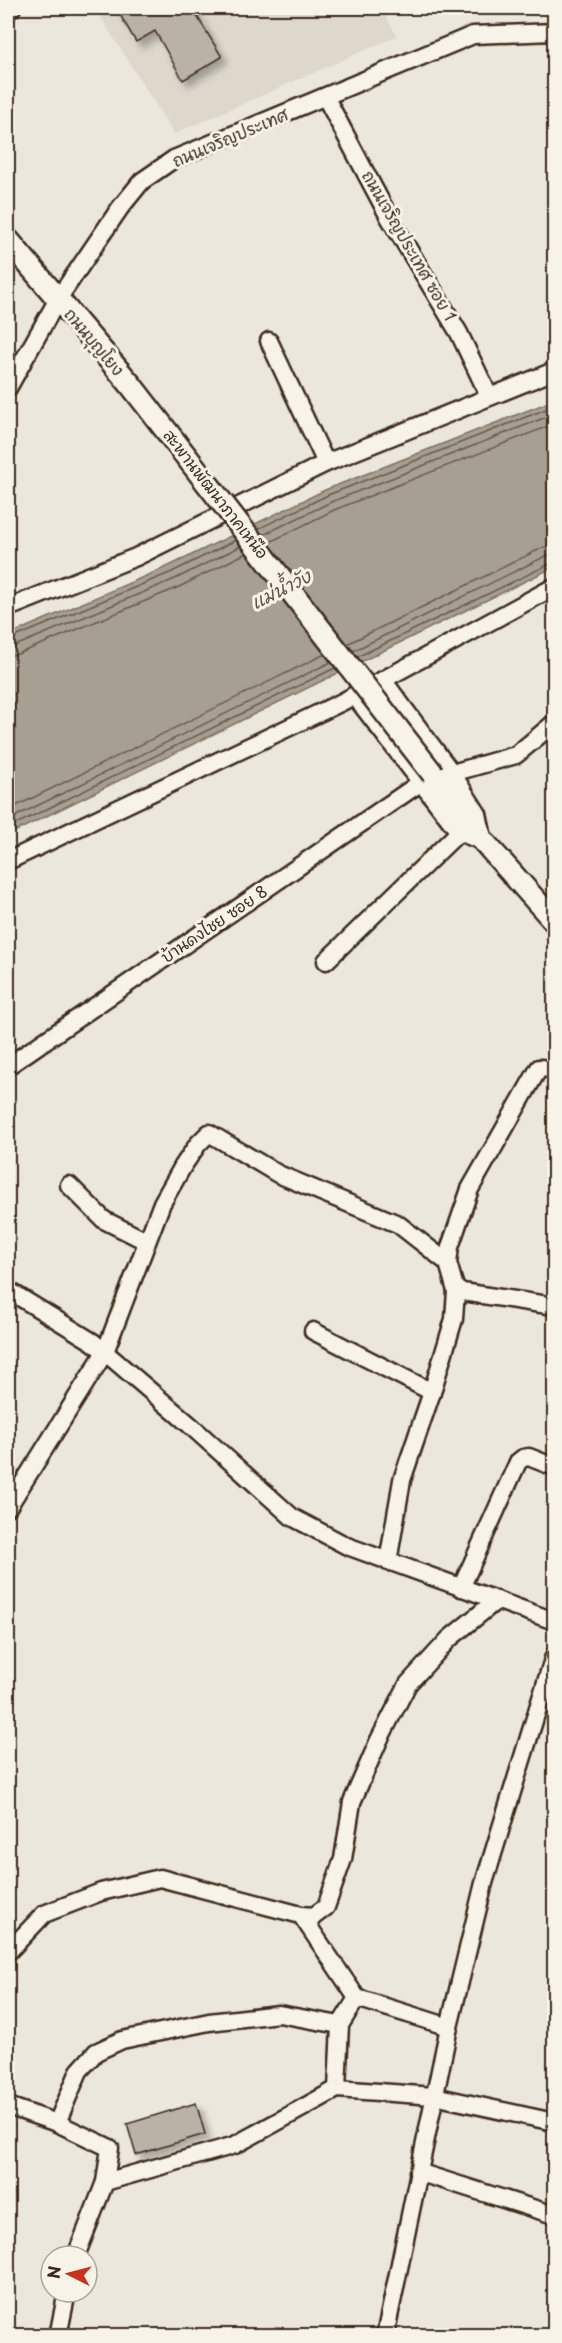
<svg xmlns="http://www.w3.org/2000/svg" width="562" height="2343" font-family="'Playpen Sans','Playpen Sans Thai',sans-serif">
	<defs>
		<filter id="shadow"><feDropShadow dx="5.5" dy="5.5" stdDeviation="3" flood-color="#0004"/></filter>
	</defs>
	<rect width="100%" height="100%" fill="#ece7dc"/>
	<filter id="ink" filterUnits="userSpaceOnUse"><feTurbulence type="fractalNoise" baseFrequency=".0167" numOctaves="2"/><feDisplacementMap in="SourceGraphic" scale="12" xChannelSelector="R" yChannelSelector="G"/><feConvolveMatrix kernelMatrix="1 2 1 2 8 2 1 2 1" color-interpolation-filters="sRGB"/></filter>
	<g filter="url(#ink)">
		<!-- built -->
		<polygon fill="#ddd7cc" points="95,8 381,8 397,36 174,134"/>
		<!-- water -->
		<polygon fill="#a89f93" stroke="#7c7064" stroke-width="1.5" points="554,400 554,567 8,835 8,635 169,566 325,490"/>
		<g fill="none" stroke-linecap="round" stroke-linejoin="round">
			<!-- shore -->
			<g stroke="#67594d" stroke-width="1.5">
				<polyline points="258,529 328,495 554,406"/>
				<polyline points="263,535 331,502 554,414"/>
				<polyline points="268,543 334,510 554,424"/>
				<polyline points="8,640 172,572 236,540"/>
				<polyline points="347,644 542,548 554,545"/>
				<polyline points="8,647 15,646 175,579 241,546"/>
				<polyline points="353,651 546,556 554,554"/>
				<polyline points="8,656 18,654 179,587 246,553"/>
				<polyline points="357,657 554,562"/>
				<polyline points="8,810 325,654"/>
				<polyline points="8,820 331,662"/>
				<polyline points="8,828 335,668"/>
			</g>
		</g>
		<!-- building -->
		<g fill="#bab2a7" stroke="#3b2a1e" stroke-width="1.5" filter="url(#shadow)">
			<polygon points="116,8 192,8 222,57 183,80 155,31 136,42"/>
			<polygon points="196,2103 205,2134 136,2155 127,2124"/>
		</g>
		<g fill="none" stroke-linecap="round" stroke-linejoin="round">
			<defs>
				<g id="minor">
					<polyline points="8,11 12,8"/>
					<polyline points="326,98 389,217 459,333 489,396"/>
					<polyline points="269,341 326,463"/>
					<polyline points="8,388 58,299 120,208 142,181 174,159 473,35 554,32"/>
					<polyline points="8,608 136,557 326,463 554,371"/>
					<polyline points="383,680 452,773 478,814 483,838"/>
					<polyline points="354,695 459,832 484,842"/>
					<polyline points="452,773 516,755 554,723"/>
					<polyline points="8,861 342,702 554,587"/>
					<polyline points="326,961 459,832"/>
					<polyline points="8,1066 420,783"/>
					<polyline points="69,1185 104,1220 146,1241"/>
					<polyline points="8,1290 93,1342 190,1425 292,1517 347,1546 554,1621"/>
					<polyline points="456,1291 554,1306"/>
					<polyline points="313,1331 432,1392"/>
					<polyline points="8,1507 105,1352 162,1203 183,1166 198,1144 209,1133 278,1174 398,1224 448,1263"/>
					<polyline points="388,1562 402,1480 432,1392 454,1319 456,1291 448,1263 450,1247 470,1189 539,1068 554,1069"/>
					<polyline points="461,1588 518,1462 523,1458 529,1457 554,1467"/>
					<polyline points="301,1915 357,1998 449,2027"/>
					<polyline points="8,1952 44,1914 101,1892 160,1878 301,1915 314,1916 326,1907 343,1859 352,1802 379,1740 408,1684 449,1639 497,1600"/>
					<polyline points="337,2089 340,2025 357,1998"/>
					<polyline points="8,2106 57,2123 110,2148 105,2182"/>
					<polyline points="57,2123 79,2071 96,2052 122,2040 209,2022 279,2014 340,2025"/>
					<polyline points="418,2172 554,2215"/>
					<polyline points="76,2256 105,2182 235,2145 337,2089 434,2096 554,2122"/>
					<polyline points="58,2336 67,2292"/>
					<polyline points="385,2336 449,2027 484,1883 554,1656"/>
				</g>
				<g id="tertiary">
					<polyline points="8,240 130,384"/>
					<polyline points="433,774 484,842 554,921"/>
				</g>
			</defs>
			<!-- minor casing -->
			<use href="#minor" stroke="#3b2a1e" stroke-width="21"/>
			<!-- tertiary casing -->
			<use href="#tertiary" stroke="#3b2a1e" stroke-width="26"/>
			<!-- minor -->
			<use href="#minor" stroke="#f7f3e8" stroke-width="16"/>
			<!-- tertiary -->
			<use href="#tertiary" stroke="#f7f3e8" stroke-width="21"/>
			<defs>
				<polyline id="tertiary-bridge" points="130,384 433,774"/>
			</defs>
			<!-- tertiary-bridge casing -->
			<use href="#tertiary-bridge" stroke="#3b2a1e" stroke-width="26" stroke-linecap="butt"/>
			<!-- tertiary-bridge -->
			<use href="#tertiary-bridge" stroke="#f7f3e8" stroke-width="21"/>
		</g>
	</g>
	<g text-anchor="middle" stroke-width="6" stroke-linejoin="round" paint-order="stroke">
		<!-- street labels -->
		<g font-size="16" fill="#3b2a1e" stroke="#f7f3e8">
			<text transform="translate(230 138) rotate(-23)" y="6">ถนนเจริญประเทศ</text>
			<text transform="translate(409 246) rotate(60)" y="6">ถนนเจริญประเทศ ซอย 1</text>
			<text transform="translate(94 342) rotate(50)" y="6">ถนนบุญโยง</text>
			<text transform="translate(216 494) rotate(52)" y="6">สะพานพัฒนาภาคเหนือ</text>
			<text transform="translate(214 924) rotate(-34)" y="6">บ้านดงไชย ซอย 8</text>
		</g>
		<!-- water labels -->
		<g font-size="18" font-style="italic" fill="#615347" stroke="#f7f3e8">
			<text transform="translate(281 590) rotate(-27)" y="6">แม่น้ำวัง</text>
		</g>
	</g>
	<!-- margin -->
	<rect width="562" height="2343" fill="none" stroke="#f7f3e8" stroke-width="30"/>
	<rect x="15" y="15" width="532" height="2313" fill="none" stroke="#3b2a1e" stroke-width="2" filter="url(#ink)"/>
	<!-- north arrow -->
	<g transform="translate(69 2274) rotate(276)"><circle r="28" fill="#f7f3e8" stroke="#aca397" stroke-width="1.5"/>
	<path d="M0-4.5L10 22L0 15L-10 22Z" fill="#c8321e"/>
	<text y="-9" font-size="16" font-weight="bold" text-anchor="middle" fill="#3b2a1e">N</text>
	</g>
</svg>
